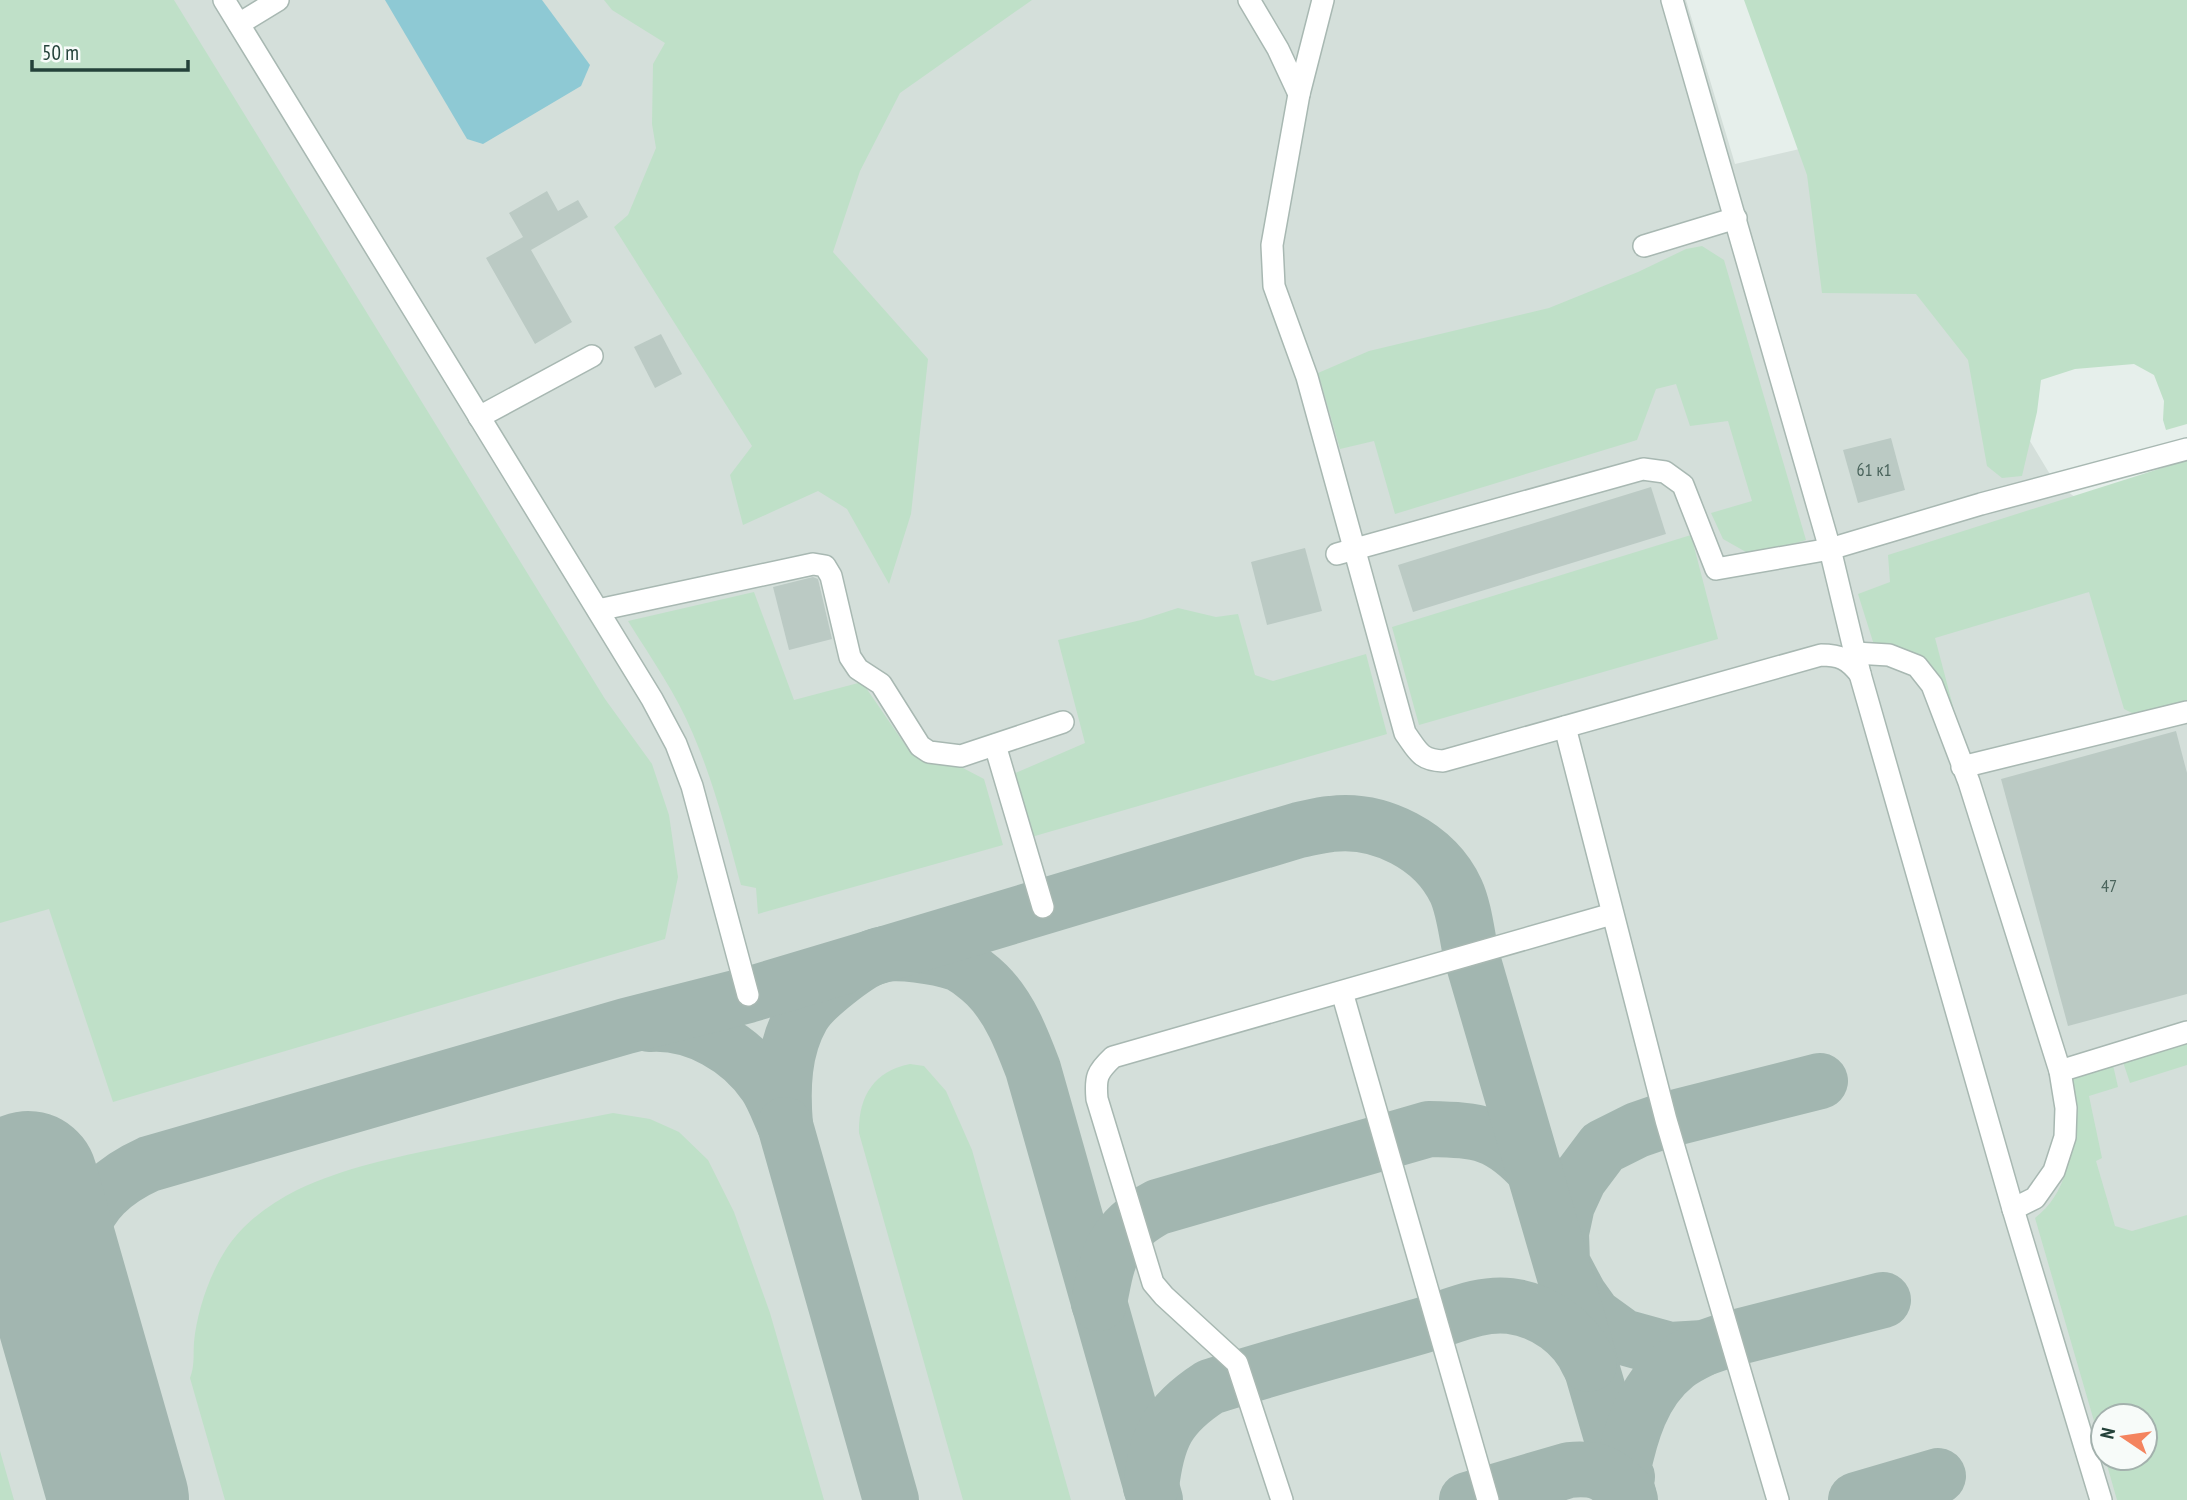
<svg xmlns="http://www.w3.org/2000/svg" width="2187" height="1500" font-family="'PT Sans Narrow',sans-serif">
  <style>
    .built { fill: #d4dfda; fill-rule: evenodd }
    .green { fill: #bfe0c8 }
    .water { fill: #8ec9d4 }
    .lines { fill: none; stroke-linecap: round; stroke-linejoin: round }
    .taxiway { stroke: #a2b6b0; stroke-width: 56 }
    .runway { stroke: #a2b6b0; stroke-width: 140 }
    .building { fill: #bbcac4 }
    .minor-casing { stroke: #a8b8b2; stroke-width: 24 }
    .minor { stroke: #fff; stroke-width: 21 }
    .labels { text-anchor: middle; stroke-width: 7; stroke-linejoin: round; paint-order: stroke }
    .number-label { font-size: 18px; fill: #4a645c }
  </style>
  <rect width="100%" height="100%" fill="#e6efeb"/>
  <path class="built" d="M 0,0 L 1686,0 L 1735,164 L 1847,138 L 2054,481 L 2094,512 L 2187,487 L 2187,1500 L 0,1500 ZM 2103,1416 L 2145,1416 L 2145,1458 L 2103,1458 Z"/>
  <g class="green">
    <polygon points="0,0 174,0 605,699 652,764 669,815 678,877 665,939 113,1102 49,909 0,923"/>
    <polygon points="604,0 1032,0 900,93 860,171 833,252 928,359 911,514 889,584 847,509 818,491 743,525 730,475 752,446 614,227 628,215 656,148 652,124 653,64 665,43 612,10"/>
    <polygon points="1744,0 2187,0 2187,424 2166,430 2163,420 2164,401 2154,375 2134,364 2075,369 2041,380 2037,412 2022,476 2002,478 1987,466 1968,360 1916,294 1822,293 1807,175"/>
    <polygon points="1702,246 1724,260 1806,540 1753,556 1723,539 1711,513 1752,501 1728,421 1690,426 1676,384 1656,389 1637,440 1395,514 1374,441 1340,449 1318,373 1369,351 1549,308 1638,272 1686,249"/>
    <polygon points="2187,460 2187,703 2138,716 2124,709 2089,592 1935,638 1959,729 1934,679 1874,645 1858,594 1890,582 1888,555"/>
    <polygon points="1691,535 1718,639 1419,725 1392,627"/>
    <path d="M 754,592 L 794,700 L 862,682 L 908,749 L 963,768 L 984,779 L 1003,845 L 758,914 L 756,888 L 741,885 C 727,834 714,783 693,734 C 677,695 651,658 628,621 Z"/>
    <polygon points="1178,608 1216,617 1238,614 1255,675 1273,681 1366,654 1387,734 1028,838 1011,775 1085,743 1058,640 1141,620"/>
    <polygon points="2187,1042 2187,1065 2130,1083 2123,1062"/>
    <path d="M 910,1064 L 924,1066 L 946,1091 L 972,1150 L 1071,1500 L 963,1500 L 859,1133 C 858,1098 873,1071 910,1064 Z"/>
    <path d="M 2113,1065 L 2118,1087 L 2089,1096 L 2102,1158 L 2096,1161 L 2115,1226 L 2132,1231 L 2187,1215 L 2187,1500 L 2117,1500 L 2105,1458 L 2145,1458 L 2145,1416 L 2103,1416 L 2103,1452 L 2035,1218 C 2078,1185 2073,1125 2071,1077 Z"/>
    <path d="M 613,1113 L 650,1119 L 679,1132 L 708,1160 L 734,1212 L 770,1313 L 824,1500 L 225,1500 L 190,1378 C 195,1365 193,1355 194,1342 C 197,1312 209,1276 225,1251 C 242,1224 269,1204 297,1190 C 343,1168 396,1157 445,1147 C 501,1135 557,1124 613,1113 Z"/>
    <polygon points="0,1451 14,1500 0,1500"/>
  </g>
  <polygon class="water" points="385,0 542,0 590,65 581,86 483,144 467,139"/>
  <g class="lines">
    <g class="taxiway">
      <path d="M 649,1024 C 695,1021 741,1048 766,1085 C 774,1097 779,1112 785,1125 C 782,1088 783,1049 802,1016 C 812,998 858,962 877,956 C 894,949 940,957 957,963 C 966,967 980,978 987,985 C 1010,1008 1022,1040 1033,1069 L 1155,1500"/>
      <polyline points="1820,1081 1666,1120 1637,1130 1603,1147 1579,1179 1567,1205 1561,1233 1562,1263 1579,1295 1594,1316 1623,1337 1670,1350 1704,1348 1730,1339 1883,1300"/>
      <polyline points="785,1125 891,1500"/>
      <path d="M 1099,1303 C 1108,1255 1112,1231 1158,1207 L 1429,1129 C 1480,1130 1499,1132 1535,1171"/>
      <path d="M 71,1333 C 71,1256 69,1200 149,1164 L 626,1026 L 748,995 L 1299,830 C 1309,828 1320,825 1331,824 C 1380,818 1435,846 1456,891 C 1464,908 1467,936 1471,954 L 1630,1500"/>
      <path d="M 1627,1477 L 1622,1473 C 1630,1434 1642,1391 1675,1365 C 1683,1358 1694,1353 1704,1348"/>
      <path d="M 1151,1487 C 1157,1437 1167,1415 1210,1387 C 1279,1365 1348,1347 1417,1327 C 1447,1319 1478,1302 1510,1306 C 1544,1310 1576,1333 1589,1364"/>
      <path d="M 1467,1500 L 1569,1470 C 1599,1467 1608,1474 1628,1494"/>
      <polyline points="1856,1500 1938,1476"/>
    </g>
    <polyline class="runway" points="28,1181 119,1500"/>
  </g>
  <g class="building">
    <polygon points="547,191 558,211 578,200 588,217 531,250 572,322 535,344 486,258 523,237 509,213"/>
    <polygon points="661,334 682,374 655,388 634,347"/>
    <polygon points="1891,438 1905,490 1858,503 1843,450"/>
    <polygon points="1651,487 1666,534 1413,612 1398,565"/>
    <polygon points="1305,548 1322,611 1267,625 1251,562"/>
    <polygon points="813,577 818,579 832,639 789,650 773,587"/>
    <polygon points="2176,731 2187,773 2187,994 2068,1026 2001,779"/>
  </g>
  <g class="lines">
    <g class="minor-casing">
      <g id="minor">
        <polyline points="224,0 652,699 676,744 692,786 748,995"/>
        <polyline points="1249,0 1278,49 1299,94"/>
        <path d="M 1323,0 L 1299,94 L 1272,245 L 1274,286 L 1307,377 L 1405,733 C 1418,751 1420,760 1443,761 L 1821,655 C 1840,655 1848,659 1860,674"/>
        <polyline points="1672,0 1830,549 1860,674 2013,1209 2101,1500"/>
        <polyline points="239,24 278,0"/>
        <polyline points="1644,246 1736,218"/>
        <polyline points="479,417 592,356"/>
        <polyline points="1337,554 1643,469 1665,472 1683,485 1716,569 1830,549 1981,504 2187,449"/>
        <polyline points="598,610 813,564 825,566 831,576 850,657 858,669 881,684 920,746 929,752 961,756 1063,722"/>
        <polyline points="1855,653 1889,655 1917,666 1932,685 1969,782 2060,1071 2066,1108 2065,1137 2054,1171 2035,1198 2013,1209"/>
        <polyline points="1565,727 1666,1120 1778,1500"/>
        <polyline points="995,745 1043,907"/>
        <polyline points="1962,767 2187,712"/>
        <polyline points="1342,992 1488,1500"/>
        <polyline points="2060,1071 2187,1032"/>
        <path d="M 1282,1500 L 1237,1363 L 1164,1296 L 1153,1283 L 1097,1099 C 1095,1077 1097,1072 1113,1057 L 1612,914"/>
      </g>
    </g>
    <use href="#minor" class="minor"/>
  </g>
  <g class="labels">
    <g class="number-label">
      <text x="1874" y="476">61 к1</text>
      <text x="2109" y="892">47</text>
    </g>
  </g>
  <g transform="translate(2124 1437) rotate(283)"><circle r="33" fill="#f7fbf9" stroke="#a3b1ad" stroke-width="2"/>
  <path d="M0-5L12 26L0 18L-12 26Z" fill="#f4845f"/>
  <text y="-10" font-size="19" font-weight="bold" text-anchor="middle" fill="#24423a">N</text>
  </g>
  <path d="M32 60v10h156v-10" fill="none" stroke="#24423a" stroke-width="3.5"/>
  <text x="42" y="60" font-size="21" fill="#24423a" stroke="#f7fbf9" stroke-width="5" paint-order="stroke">50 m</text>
</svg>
